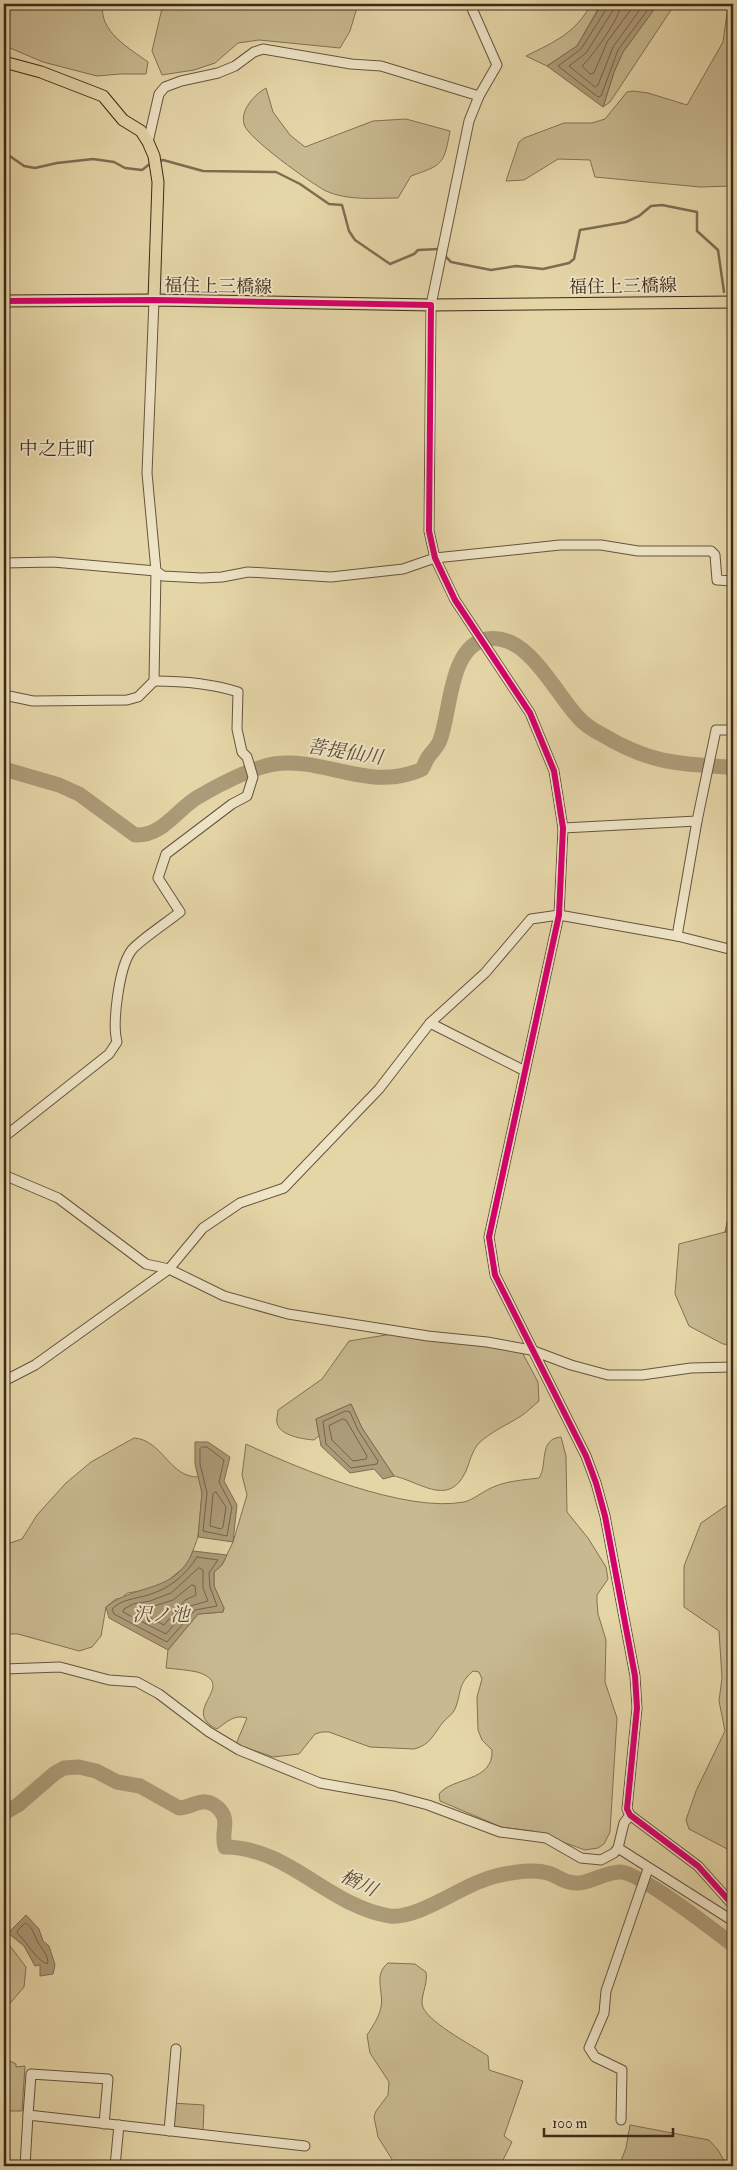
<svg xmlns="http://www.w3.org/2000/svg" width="737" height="2170" font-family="'IM FELL Double Pica','Noto Serif JP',serif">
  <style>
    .green { fill: #c8b990; stroke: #827156 }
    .water { fill: #ac9b78; stroke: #7f6d53 }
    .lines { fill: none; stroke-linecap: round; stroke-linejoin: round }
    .shore { stroke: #74624a; stroke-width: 1 }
    .stream { stroke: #7f6d53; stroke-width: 2.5 }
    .river { stroke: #ac9b78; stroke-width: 15 }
    .minor-casing { stroke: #66543e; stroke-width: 11 }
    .major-casing { stroke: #3c291b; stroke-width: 13 }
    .minor { stroke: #eee4c6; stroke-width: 9 }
    .major { stroke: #e5d6a8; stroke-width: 11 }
    .cycleway-casing { stroke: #eee4c6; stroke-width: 9 }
    .cycleway { stroke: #d6006c; stroke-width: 6 }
    .labels { text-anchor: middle; stroke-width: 4; stroke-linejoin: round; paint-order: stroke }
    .street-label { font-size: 18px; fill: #3c291b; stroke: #eee4c6 }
    .neighbourhood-label { font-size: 19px; fill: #3c291b; stroke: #eee4c6 }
    .water-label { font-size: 19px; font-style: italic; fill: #5e4b37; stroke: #eee4c6 }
  </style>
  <rect width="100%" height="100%" fill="#e5d6a8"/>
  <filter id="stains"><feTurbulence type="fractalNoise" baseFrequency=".004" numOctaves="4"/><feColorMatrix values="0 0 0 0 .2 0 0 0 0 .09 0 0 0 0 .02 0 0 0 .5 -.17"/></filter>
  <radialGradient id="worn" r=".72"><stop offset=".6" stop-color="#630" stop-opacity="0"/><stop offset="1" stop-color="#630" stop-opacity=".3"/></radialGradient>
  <g class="green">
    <path d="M 4,4 L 103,4 C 98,31 129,48 148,62 L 146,74 L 120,74 L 97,76 L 43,62 L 10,48 L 4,48 Z"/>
    <polygon points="163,4 358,4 350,31 340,48 259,40 238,43 215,63 194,70 162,75 152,51"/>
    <path d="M 591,4 L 604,4 L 598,9 L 577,46 L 547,66 L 526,56 C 554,42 576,33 591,4 Z"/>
    <polygon points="658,4 675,4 610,102 603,107 614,72 623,52"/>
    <polygon points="733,4 733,186 700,187 595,177 590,160 558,159 524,180 506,181 519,142 524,138 564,123 592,123 605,119 627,92 633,91 648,93 687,105 723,42 727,13"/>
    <path d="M 266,88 L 273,112 L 290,135 L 305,147 L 373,121 L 406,119 L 450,131 C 444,164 443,165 411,176 L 398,198 C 374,198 348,201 326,191 C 312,184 246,137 244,124 C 240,110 255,94 266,88 Z"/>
    <polygon points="733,1231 733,1345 723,1344 689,1326 675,1294 679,1244 725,1232"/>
    <path d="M 392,1334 L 489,1346 L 522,1352 L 538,1382 L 539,1401 C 533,1406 527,1412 521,1416 C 507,1425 492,1431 479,1443 C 472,1451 470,1461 466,1471 C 449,1508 421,1482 394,1476 L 362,1428 L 351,1404 L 316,1419 L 319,1436 L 314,1440 C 303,1439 280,1436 277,1423 C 276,1419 278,1414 278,1410 L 322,1379 L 349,1341 Z"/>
    <path d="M 561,1437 L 566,1456 L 567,1512 L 588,1538 L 606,1567 L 608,1579 L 597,1595 L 597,1602 L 598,1614 L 606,1640 L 605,1682 L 617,1718 L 610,1832 L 604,1844 L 598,1848 L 585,1850 L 532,1831 L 501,1827 L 440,1801 L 439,1794 C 452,1777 494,1782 492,1750 L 482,1740 L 478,1730 L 477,1697 L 482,1679 L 479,1672 L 473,1671 C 457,1685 462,1692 455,1709 C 453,1714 448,1717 444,1721 C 434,1733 431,1745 414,1749 L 370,1747 L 329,1732 L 322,1732 L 315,1734 L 299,1754 L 273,1757 L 236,1744 L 247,1718 C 234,1714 227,1722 217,1729 C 178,1710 240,1685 197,1672 C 188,1670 176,1669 166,1668 L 168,1650 L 198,1614 L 223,1612 L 224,1608 L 214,1586 L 214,1572 L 222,1565 L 233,1542 L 247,1495 L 242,1475 L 246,1444 C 299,1469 406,1513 464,1502 C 473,1500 482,1492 491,1488 C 505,1481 523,1480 539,1478 C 548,1465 538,1439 561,1437 Z"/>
    <path d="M 134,1438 C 163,1440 169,1478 199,1477 L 202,1493 L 198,1537 L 188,1564 L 165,1583 L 147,1590 L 127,1593 L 122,1598 L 116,1599 L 106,1607 L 101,1636 L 92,1647 L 79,1651 L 18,1634 L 4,1634 L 4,1545 L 22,1539 L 37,1515 L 66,1483 L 91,1462 Z"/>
    <polygon points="733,1501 733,1852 689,1829 686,1820 696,1791 725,1731 719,1701 722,1678 719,1631 684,1607 684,1566 701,1523"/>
    <polygon points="4,1938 26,1967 24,1987 6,2008 4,2013"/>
    <path d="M 388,1963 L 415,1964 L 426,1972 C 428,1983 422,1992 422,2003 C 422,2020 474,2046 488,2056 L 489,2070 L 523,2081 L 504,2136 L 512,2142 L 500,2166 L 392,2166 L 393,2161 L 378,2137 L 374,2117 L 376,2111 L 388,2095 L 389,2082 L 370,2053 L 367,2035 C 373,2026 379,2017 381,2007 C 384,1991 373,1975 388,1963 Z"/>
    <polygon points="4,2058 16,2064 16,2067 25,2066 22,2111 7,2111 7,2101 4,2103"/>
    <polygon points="172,2103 204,2105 203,2133 170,2130"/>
    <polygon points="630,2125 709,2140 718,2150 727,2166 619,2166 626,2148"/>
  </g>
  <g class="water">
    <polygon points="604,4 658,4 623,52 614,72 603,107 547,66 577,46 599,9"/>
    <polygon points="733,1194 733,1231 725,1232"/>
    <polygon points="351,1404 362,1428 394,1476 383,1479 374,1469 350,1473 321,1446 316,1419"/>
    <polygon points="195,1442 208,1442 230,1457 224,1481 237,1505 233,1542 198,1537 202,1493 195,1464"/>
    <path d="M 193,1551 L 227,1555 L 222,1565 L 214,1572 L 214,1586 L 224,1608 L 223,1612 L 198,1614 L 168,1650 L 109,1618 L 106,1607 C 135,1583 176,1594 193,1551 Z"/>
    <polygon points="26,1915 39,1929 43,1941 49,1946 55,1965 53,1974 40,1976 40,1965 35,1966 24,1946 8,1933"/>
  </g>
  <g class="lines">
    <g class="shore">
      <polyline points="607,4 607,8 581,49 558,66 598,97 601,96 618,50 652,4"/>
      <polyline points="614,4 612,12 586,53 569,66 595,87 598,85 613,47 644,4"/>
      <path d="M 621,4 C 621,17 592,57 582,66 L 590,74 L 594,73 L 607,42 L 635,4"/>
      <polygon points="346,1411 350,1412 358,1430 378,1461 377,1464 351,1468 326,1444 323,1422"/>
      <polygon points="343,1419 346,1420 367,1456 366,1459 353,1461 332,1440 329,1426"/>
      <polygon points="202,1447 207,1447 224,1460 219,1482 232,1507 227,1536 203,1531 207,1493 200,1464 200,1449"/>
      <polygon points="216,1492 226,1507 223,1527 221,1529 210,1526 213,1494"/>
      <path d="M 197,1557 L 218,1560 L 209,1573 L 210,1587 L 217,1606 L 195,1610 L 167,1642 L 114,1614 L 112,1609 C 122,1599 135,1599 148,1595 C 169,1589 186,1575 197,1557 Z"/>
      <polygon points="199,1568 203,1570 203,1588 208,1601 190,1606 166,1634 123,1612 124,1609 133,1604 150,1601 171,1593"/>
      <polygon points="192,1585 195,1586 196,1595 185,1600 164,1625 141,1613 142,1610 173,1600"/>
      <path d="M 26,1923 C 34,1929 34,1936 39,1944 C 44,1952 45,1950 48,1961 L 47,1964 C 35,1959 28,1943 17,1933 L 18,1930 Z"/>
    </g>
    <g class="stream">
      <polyline points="4,152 24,166 35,168 57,163 93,159 114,162 125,168 142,170 151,163"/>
      <polyline points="160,161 163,160 203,171 276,172 300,184 329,204 342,205 349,231 355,240 390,264 414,254 418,250 439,249"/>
      <polyline points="444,255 451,262 491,270 516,266 543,269 569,263 574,259 580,230 626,222 639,216 651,206 662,205 697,212 697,231 718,250 724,292"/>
    </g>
    <g class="river">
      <path d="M 4,769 L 59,785 L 79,794 L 135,835 C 162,837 177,809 198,797 C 218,785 251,768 274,764 C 319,757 363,787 408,774 C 412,773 419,771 422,769 C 424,766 426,761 427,759 C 431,752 438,747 440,740 C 451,712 449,646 487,639 C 527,632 554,691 577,716 C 583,723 593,730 601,734 C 647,762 675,764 727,767 L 733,766"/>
      <path d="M 4,1813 L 18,1805 L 55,1773 L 64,1768 L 79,1767 L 96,1771 L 117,1782 L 140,1786 L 179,1808 C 188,1808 193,1803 202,1802 C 208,1801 212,1803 217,1807 C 232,1820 220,1831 225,1847 C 288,1847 330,1907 390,1916 C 416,1919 456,1890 481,1881 C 498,1874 530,1868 548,1873 C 555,1875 561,1880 569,1882 C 587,1887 602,1872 620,1872 C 638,1871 715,1931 733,1945"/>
    </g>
    <g class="minor-casing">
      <g id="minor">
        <polyline points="470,4 497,65 479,96 469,121 431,305 429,531 435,558 455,600 530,713 554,771 563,828 559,915 489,1237 495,1275 586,1456 596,1483 605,1516 635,1676 637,1708 627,1809 630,1815 698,1866 733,1905"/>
        <polyline points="148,142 159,94 165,87 181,81 218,73 235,66 254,52 263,49 351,64 381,66 479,96"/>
        <polyline points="4,563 53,562 156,571 163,576 202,578 222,577 248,572 331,577 403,569 435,558 560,545 601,545 638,551 711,551 715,555 717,580 733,581"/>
        <polyline points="4,695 33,701 127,700 138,697 154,681 156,571 147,473 154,300"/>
        <polyline points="563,828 697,821"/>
        <polyline points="677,936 697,821 716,730 733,730"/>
        <polyline points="430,1023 525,1071"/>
        <path d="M 4,1137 L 109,1054 L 117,1042 C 112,1023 119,968 131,951 C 137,942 169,921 180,912 L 158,878 L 166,854 L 232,804 L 247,796 L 253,777 L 247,757 L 242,752 L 237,729 L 238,692 C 210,683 183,681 154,681"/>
        <polyline points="4,1175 58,1198 146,1264 169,1269 224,1296 288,1314 428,1336 487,1342 531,1350 571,1365 608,1375 642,1375 691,1368 733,1367"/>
        <polyline points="4,1381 35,1365 169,1269 203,1228 240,1203 284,1188 379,1089 430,1023 485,973 531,919 559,915 677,936 733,950"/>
        <polyline points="4,1669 60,1667 109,1680 137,1682 159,1694 209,1732 239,1750 303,1776 320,1783 394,1796 428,1805 500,1832 546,1838 581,1858 601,1860 614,1853 618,1848 624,1823 630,1815"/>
        <polyline points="618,1848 733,1921"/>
        <polyline points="28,2115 31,2074 108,2079 104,2124"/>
        <polyline points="621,2120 622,2070 595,2057 589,2048 604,2013 606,1991 648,1869"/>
        <polyline points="169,2131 176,2049"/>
        <polyline points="25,2166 28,2115 305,2146"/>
        <polyline points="115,2166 119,2125"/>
      </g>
    </g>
    <g class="major-casing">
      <g id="major">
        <polyline points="4,62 41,72 103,96 123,120 141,131 148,142 154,156 158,182 154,300"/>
        <polyline points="4,301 154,300 431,305 733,302"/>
      </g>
    </g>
    <use href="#minor" class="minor"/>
    <use href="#major" class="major"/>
    <g class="cycleway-casing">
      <polyline id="cycleway" points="4,301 154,300 431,305 429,531 435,558 455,600 530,713 554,771 563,828 559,915 489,1237 495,1275 586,1456 596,1483 605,1516 635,1676 637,1708 627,1809 630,1815 698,1866 733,1905"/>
    </g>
    <use href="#cycleway" class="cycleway"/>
  </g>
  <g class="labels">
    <g class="street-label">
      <text transform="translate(218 286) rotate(1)" y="6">福住上三橋線</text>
      <text transform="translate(623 286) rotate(-1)" y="6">福住上三橋線</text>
    </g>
    <g class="neighbourhood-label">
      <text x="57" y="455">中之庄町</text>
    </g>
    <g class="water-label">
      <text transform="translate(345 751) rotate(9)" y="7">菩提仙川</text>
      <text x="161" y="1621">沢ノ池</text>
      <text transform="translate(359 1882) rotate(26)" y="7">楢川</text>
    </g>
  </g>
  <rect width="737" height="2170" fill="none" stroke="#e5d6a8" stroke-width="20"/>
  <rect x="5" y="5" width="727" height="2160" fill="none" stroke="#3c291b" stroke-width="2.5"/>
  <rect x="10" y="10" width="717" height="2150" fill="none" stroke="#3c291b"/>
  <path d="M544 2128v8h129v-8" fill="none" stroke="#3c291b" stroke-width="2.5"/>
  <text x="552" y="2128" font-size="15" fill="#3c291b" stroke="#eee4c6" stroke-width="4" paint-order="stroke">100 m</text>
  <rect width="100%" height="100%" filter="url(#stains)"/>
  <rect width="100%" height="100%" fill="url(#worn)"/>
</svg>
